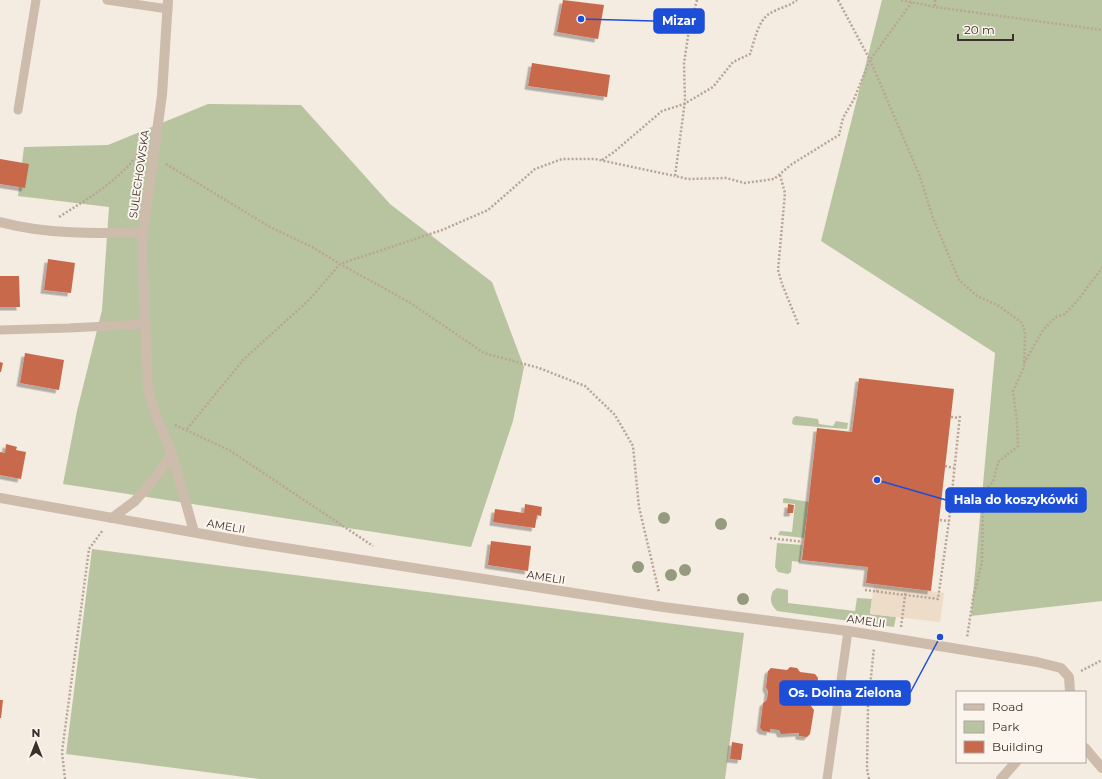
<svg xmlns="http://www.w3.org/2000/svg" width="1102" height="779" font-family="Montserrat,sans-serif">
  <style>
    .green { fill: #b8c4a0 }
    .plaza { fill: #ecdcc8 }
    .building { fill: #c8694b; filter: url(#shadow) }
    .lines { fill: none; stroke-linecap: round; stroke-linejoin: round }
    .path { stroke: #b9a596; stroke-width: 2.5; stroke-dasharray: 2 2; stroke-linecap: butt }
    .lane { stroke: #cdbbac; stroke-width: 9 }
    .street { stroke: #cdbbac; stroke-width: 10 }
    .tree { fill: #969b7f }
    .labels { text-anchor: middle; stroke-width: 4; stroke-linejoin: round; paint-order: stroke }
    .street-label { font-size: 11px; fill: #3b302b; stroke: #fbf5ee }
    .leader { fill: none; stroke: #1d4ed8; stroke-width: 1.5 }
    .callout-dot { fill: #1d4ed8; stroke: #fbf5ee; stroke-width: 1.5 }
    .callout { fill: #1d4ed8; stroke: #1d4ed8; stroke-width: 1.5 }
    .callout-label { font-size: 12px; text-anchor: middle; font-weight: bold; fill: #fff }
  </style>
  <defs>
    <filter id="shadow"><feDropShadow dx="-3.5" dy="3.5" stdDeviation="0" flood-color="#0004"/></filter>
  </defs>
  <rect width="100%" height="100%" fill="#f4ebe1"/>
  <g class="green">
    <polygon points="882,0 1102,0 1102,601 971,616 995,353 821,241"/>
    <polygon points="208,104 301,105 390,204 492,282 524,367 513,421 471,547 63,484 77,411 102,310 109,207 18,196 24,147 108,145"/>
    <polygon points="796,416 818,419 819,424 833,426 836,421 848,423 847,429 794,425 792,423 793,418"/>
    <polygon points="785,498 809,502 804,538 778,535 780,531 792,532 795,504 783,503 783,499"/>
    <polygon points="777,543 802,545 800,562 792,561 791,572 788,574 778,572 775,567"/>
    <polygon points="92,549 744,633 725,779 260,779 66,754"/>
    <path d="M 777,588 L 788,590 L 788,603 L 855,611 L 857,598 L 872,599 L 870,614 L 896,617 L 894,627 L 777,611 C 771,605 769,599 773,591 Z"/>
  </g>
  <polygon class="plaza" points="874,584 944,593 940,622 870,614"/>
  <g class="building">
    <polygon points="563,0 604,5 598,39 557,32"/>
    <polygon points="532,63 610,75 607,97 528,86"/>
    <polygon points="0,159 29,164 25,188 0,184"/>
    <polygon points="48,259 75,263 71,293 44,290"/>
    <polygon points="0,276 19,276 20,307 0,307"/>
    <polygon points="25,353 64,360 59,390 20,383"/>
    <polygon points="0,362 3,363 1,372 0,372"/>
    <polygon points="859,378 954,389 931,591 866,583 868,567 802,560 817,428 852,432"/>
    <polygon points="6,444 17,447 16,450 26,452 21,479 0,475 0,452 5,453"/>
    <polygon points="525,504 542,507 541,516 537,515 535,528 493,522 495,509 524,513"/>
    <polygon points="788,504 794,505 793,513 787,513"/>
    <polygon points="491,541 531,546 528,571 488,565"/>
    <polygon points="790,667 797,668 800,672 815,674 818,678 816,694 812,697 811,706 814,710 810,734 807,737 799,736 799,733 781,734 779,730 770,729 770,732 763,731 760,728 763,703 767,700 768,691 766,687 768,671 771,668 787,670"/>
    <polygon points="0,700 3,700 1,718 0,718"/>
    <polygon points="732,742 743,744 741,760 730,759"/>
  </g>
  <g class="lines">
    <g class="path">
      <polyline points="697,0 689,30 684,63 685,101 675,176 688,179 726,178 745,183 774,179 792,164 839,135 843,118 854,99 870,60 912,2"/>
      <polyline points="838,0 870,60 919,174 933,218 959,280 977,296 999,306 1022,323 1025,332 1024,367 1013,391 1017,422 1018,446 998,462 993,482 986,489 983,498 982,562 973,598 967,638"/>
      <polyline points="901,0 935,7 1102,30"/>
      <polyline points="935,0 935,7"/>
      <path d="M 602,160 L 614,152 L 662,111 L 684,104 L 713,87 L 733,62 L 750,54 C 754,42 758,21 769,14 C 778,8 788,7 797,0"/>
      <polyline points="166,164 270,227 312,247 340,264 409,302 484,353 539,368 585,386 615,415 633,446 639,507 659,592"/>
      <polyline points="780,175 785,193 778,270 782,284 799,326"/>
      <path d="M 59,217 C 90,197 116,183 139,153"/>
      <polyline points="1024,363 1043,330 1056,317 1065,314 1077,301 1102,268"/>
      <polyline points="951,417 959,418"/>
      <polyline points="175,425 229,450 373,546"/>
      <polyline points="187,429 244,359 309,300 340,264 442,230 488,210 535,169 562,159 595,159 675,176"/>
      <polyline points="945,466 954,468"/>
      <polyline points="940,520 949,521"/>
      <polyline points="770,538 804,542"/>
      <polyline points="865,590 938,599 949,521 960,415"/>
      <polyline points="877,592 878,584"/>
      <polyline points="901,627 906,588"/>
      <polyline points="1081,671 1102,660"/>
      <polyline points="65,779 62,752 89,549 103,530"/>
      <polyline points="869,779 867,769 868,705 874,648"/>
    </g>
    <g class="lane">
      <polyline points="107,0 168,9"/>
      <polyline points="18,110 36,0"/>
      <polyline points="0,330 69,328 146,324"/>
      <polyline points="827,779 848,631"/>
    </g>
    <g class="street">
      <path d="M 0,222 C 45,234 96,234 143,232 L 162,95 L 168,0"/>
      <polyline points="172,454 194,532"/>
      <polyline points="0,498 248,542 663,607 848,631 1037,662 1061,668 1069,677 1070,692"/>
      <polyline points="112,518 135,501 156,477 172,454 157,418 148,389 142,246 143,232"/>
      <polyline points="1085,748 1102,768"/>
      <polyline points="1001,779 1016,762"/>
    </g>
  </g>
  <g class="tree">
    <circle cx="664" cy="518" r="6"/>
    <circle cx="721" cy="524" r="6"/>
    <circle cx="638" cy="567" r="6"/>
    <circle cx="685" cy="570" r="6"/>
    <circle cx="671" cy="575" r="6"/>
    <circle cx="743" cy="599" r="6"/>
  </g>
  <g class="labels">
    <g class="street-label">
      <text transform="translate(139 174) rotate(-82)" y="4">SULECHOWSKA</text>
      <text transform="translate(226 526) rotate(10)" y="4">AMELII</text>
      <text transform="translate(546 577) rotate(9)" y="4">AMELII</text>
      <text transform="translate(866 621) rotate(8)" y="4">AMELII</text>
    </g>
  </g>
  <path class="leader" d="M581 19L654 21M877 480L946 500M940 637L910 693"/>
  <g class="callout-dot">
    <circle cx="581" cy="19" r="4"/>
    <circle cx="877" cy="480" r="4"/>
    <circle cx="940" cy="637" r="4"/>
  </g>
  <g class="callout">
    <rect x="654" y="9" width="50" height="24" rx="4"/>
    <rect x="946" y="488" width="140" height="24" rx="4"/>
    <rect x="780" y="681" width="130" height="24" rx="4"/>
  </g>
  <g class="callout-label">
    <text x="679" y="25">Mizar</text>
    <text x="1016" y="504">Hala do koszykówki</text>
    <text x="845" y="697">Os. Dolina Zielona</text>
  </g>
  <rect x="956" y="691" width="130" height="72" fill="#fbf5ee" stroke="#aea6a0"/>
  <rect x="964" y="704" width="20" height="6" fill="#cdbbac" stroke="#aea6a0"/>
  <text x="992" y="711" font-size="12" fill="#3b302b">Road</text>
  <rect x="964" y="721" width="20" height="12" fill="#b8c4a0" stroke="#aea6a0"/>
  <text x="992" y="731" font-size="12" fill="#3b302b">Park</text>
  <rect x="964" y="741" width="20" height="12" fill="#c8694b" stroke="#aea6a0"/>
  <text x="992" y="751" font-size="12" fill="#3b302b">Building</text>
  <g transform="translate(36 743)" stroke="#fbf5ee" stroke-width="3" paint-order="stroke">
  <path d="M0-3L7 15L0 10L-7 15Z" fill="#3b302b"/>
  <text y="-6" font-size="11" font-weight="bold" text-anchor="middle" fill="#3b302b">N</text>
  </g>
  <path d="M958 34v6h55v-6" fill="none" stroke="#3b302b" stroke-width="2"/>
  <text x="964" y="34" font-size="12" fill="#3b302b" stroke="#fbf5ee" stroke-width="3" paint-order="stroke">20 m</text>
</svg>
